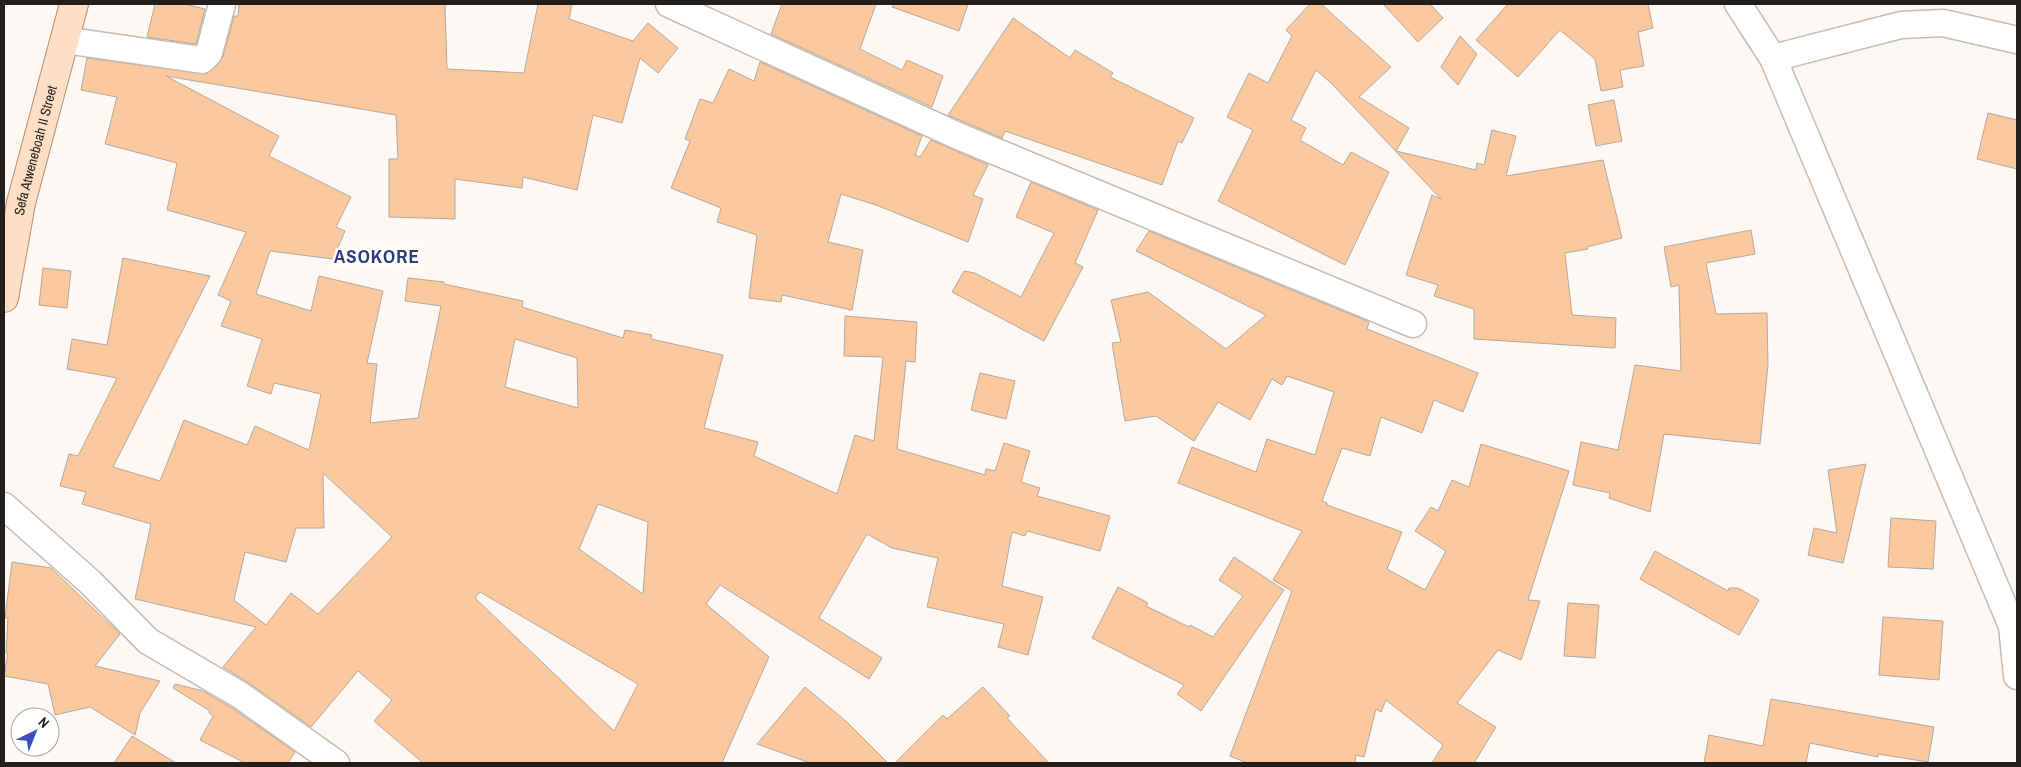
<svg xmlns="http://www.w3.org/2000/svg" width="2021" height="767" font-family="'Archivo Narrow',sans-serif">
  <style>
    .building { fill: #fbc89d; stroke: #b3a79e; fill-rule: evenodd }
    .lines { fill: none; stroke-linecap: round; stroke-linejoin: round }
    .minor-casing { stroke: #c6bbb1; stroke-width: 29 }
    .primary-casing { stroke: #b18e70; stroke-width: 30 }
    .minor { stroke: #fff; stroke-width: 26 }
    .primary { stroke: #fedfc5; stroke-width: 28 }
    .labels { text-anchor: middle; stroke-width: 5; stroke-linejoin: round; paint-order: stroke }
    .street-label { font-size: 14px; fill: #231f1c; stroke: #fff }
    .district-label { font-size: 19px; font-weight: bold; letter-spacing: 1px; fill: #2d3c76; stroke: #fff }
  </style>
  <rect width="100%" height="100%" fill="#fdf8f4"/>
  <g class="building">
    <polygon points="155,4 185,4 205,9 196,44 147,37"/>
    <path d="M 239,4 L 445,4 L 447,69 L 524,73 L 538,4 L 572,4 L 569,19 L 633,41 L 648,23 L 678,48 L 658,73 L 640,58 L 622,123 L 593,115 L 577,190 L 523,177 L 522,188 L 455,179 L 455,219 L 389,217 L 389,159 L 398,159 L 396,115 L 166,76 L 279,136 L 269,156 L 351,197 L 336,227 L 345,231 L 333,259 L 270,251 L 256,294 L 311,311 L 319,276 L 383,291 L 367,363 L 377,364 L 370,423 L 418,418 L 441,306 L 405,301 L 408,278 L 444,282 L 444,284 L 523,301 L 522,307 L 623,338 L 625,330 L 652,335 L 651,339 L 723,355 L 704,428 L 758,442 L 754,456 L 837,494 L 855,435 L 874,441 L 883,357 L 844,356 L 845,316 L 917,322 L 915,362 L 906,361 L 897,449 L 985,475 L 986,469 L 995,471 L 1004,443 L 1030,451 L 1021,482 L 1040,488 L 1037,496 L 1110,516 L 1100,551 L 1027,531 L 1025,536 L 1012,532 L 1002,586 L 1043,597 L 1028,655 L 998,647 L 1004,624 L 927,607 L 938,558 L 892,548 L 867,534 L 819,618 L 882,658 L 869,679 L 720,585 L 706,604 L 769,657 L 722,763 L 423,763 L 374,721 L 392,700 L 358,671 L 311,727 L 249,683 L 223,667 L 256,627 L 135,599 L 151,524 L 82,504 L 86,492 L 60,486 L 69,454 L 78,456 L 117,378 L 67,369 L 72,339 L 107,345 L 123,258 L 210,276 L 113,467 L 160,481 L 184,420 L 247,445 L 255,426 L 309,450 L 321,394 L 274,383 L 271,394 L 247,386 L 262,339 L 221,326 L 231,301 L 218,295 L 246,232 L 167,210 L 177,163 L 105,144 L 117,97 L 81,90 L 87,58 L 207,74 L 223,57 L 234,16 L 238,16 ZM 515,339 L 577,358 L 578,408 L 505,387 ZM 323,473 L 392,537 L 318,614 L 291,593 L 266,625 L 234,600 L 245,552 L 286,562 L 296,528 L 324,528 ZM 598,504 L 648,522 L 643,594 L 579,549 ZM 480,592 L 638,684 L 614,731 L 475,598 Z"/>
    <polygon points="782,4 876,4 860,49 902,70 907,60 943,76 932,107 771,34"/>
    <polygon points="893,4 968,4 959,31 892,7"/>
    <polygon points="1310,4 1321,4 1391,67 1359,97 1409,128 1396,151 1476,170 1477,163 1484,165 1492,130 1516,136 1506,176 1603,160 1622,238 1587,247 1588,249 1565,253 1572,315 1616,318 1615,348 1474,339 1474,309 1434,296 1438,285 1406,275 1432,195 1441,199 1331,83 1316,70 1291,120 1306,128 1300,140 1343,165 1351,152 1389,172 1345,265 1218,201 1253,130 1227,117 1249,73 1268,83 1292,36 1286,30"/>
    <polygon points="1383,4 1430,4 1443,18 1418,42"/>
    <polygon points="1508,4 1648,4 1653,28 1638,32 1644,66 1620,70 1623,87 1601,91 1595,59 1560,30 1518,77 1476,40"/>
    <polygon points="1013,18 1070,58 1075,50 1113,73 1110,77 1194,118 1182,143 1178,141 1162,185 1005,131 1002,138 948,115"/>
    <polygon points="1460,36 1477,54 1458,85 1441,67"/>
    <polygon points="760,62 922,136 915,155 920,157 931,140 988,165 973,195 983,199 968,242 876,205 841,194 828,242 863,250 852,310 782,295 781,302 749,298 757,235 717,222 721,208 671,188 690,141 685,139 700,99 713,103 729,69 754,81"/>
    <polygon points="1614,100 1622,141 1596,146 1588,105"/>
    <polygon points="1988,113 2017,120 2017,169 1977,159"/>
    <polygon points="1031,182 1098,210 1075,263 1083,267 1044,341 952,292 964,271 975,273 1021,297 1054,233 1016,217"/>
    <polygon points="1751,230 1755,254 1706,263 1716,314 1767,313 1768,365 1760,444 1664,434 1650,512 1609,498 1610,493 1573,485 1581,442 1618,450 1635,365 1681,371 1679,285 1671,287 1664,247"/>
    <polygon points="1149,231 1369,322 1367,329 1478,373 1463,412 1434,400 1422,433 1381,417 1370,456 1342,448 1322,501 1327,503 1327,505 1402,532 1387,569 1425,590 1446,551 1415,531 1431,507 1438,511 1452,480 1469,487 1481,444 1569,471 1528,600 1540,601 1521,660 1498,650 1457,703 1496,727 1474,763 1432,763 1443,745 1386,700 1381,712 1376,709 1364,757 1356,755 1355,763 1247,763 1230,756 1292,591 1273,580 1302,531 1178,483 1192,447 1256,472 1267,439 1315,455 1334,392 1287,376 1282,385 1272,379 1250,420 1218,402 1194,441 1156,416 1125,421 1112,343 1121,342 1111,300 1148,292 1226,349 1266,315 1136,251"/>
    <polygon points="43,268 71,271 67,308 39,305"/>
    <polygon points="980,373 1015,381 1006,419 971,410"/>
    <polygon points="1866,464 1843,563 1808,555 1814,528 1837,533 1828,470"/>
    <polygon points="1891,518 1936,521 1933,569 1888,567"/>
    <polygon points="1655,551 1728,591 1729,588 1738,588 1759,600 1739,635 1640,579"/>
    <polygon points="1234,557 1284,590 1201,711 1177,694 1184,685 1092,638 1118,587 1148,603 1146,606 1189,627 1190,625 1213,637 1243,596 1219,580"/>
    <polygon points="12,562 51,568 120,634 95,666 160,681 140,713 135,735 90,707 55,715 48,684 4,676 8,653 6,653 8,618 5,618"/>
    <polygon points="1568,603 1599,605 1595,658 1564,656"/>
    <polygon points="1883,617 1943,621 1939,680 1879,675"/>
    <polygon points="175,684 203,691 232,708 295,752 288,763 245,763 200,740 213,716 209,713 210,711 173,688"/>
    <polygon points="805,687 847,722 888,763 810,763 757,744"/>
    <polygon points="983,687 1010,716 1007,718 1049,763 895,763 943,715 947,719"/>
    <polygon points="1771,699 1934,727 1928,762 1878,754 1878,757 1810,743 1806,763 1704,763 1709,735 1763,746"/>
    <polygon points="132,736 176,763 114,763"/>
  </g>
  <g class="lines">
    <g class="minor-casing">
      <g id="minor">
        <polyline points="669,4 958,136 1413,324"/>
        <polyline points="1738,4 1773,58 2012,626 2017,625"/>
        <polyline points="64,40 202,60 209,53 222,4"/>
        <polyline points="1773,58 1901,25 1943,23 2017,40"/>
        <polyline points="4,506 90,582 148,641 240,695 336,763"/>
        <polyline points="2012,626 2017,676"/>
      </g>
    </g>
    <g class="primary-casing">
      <g id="primary">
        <path id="s1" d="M 4,298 L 21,203 L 74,4"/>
      </g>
    </g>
    <use href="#minor" class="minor"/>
    <use href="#primary" class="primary"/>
  </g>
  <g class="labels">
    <g class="street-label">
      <text dy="5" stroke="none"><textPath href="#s1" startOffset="151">Sefa Atweneboah II Street</textPath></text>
    </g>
    <g class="district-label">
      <text x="377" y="263">ASOKORE</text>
    </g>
  </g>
  <rect width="2021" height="767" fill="none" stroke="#231f1c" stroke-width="10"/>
  <g transform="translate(35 732) rotate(43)"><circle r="24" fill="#ffffff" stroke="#a7a5a4"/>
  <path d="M0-4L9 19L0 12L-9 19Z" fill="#3b50c3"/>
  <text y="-8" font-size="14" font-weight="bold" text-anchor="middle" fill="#231f1c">N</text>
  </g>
</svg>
